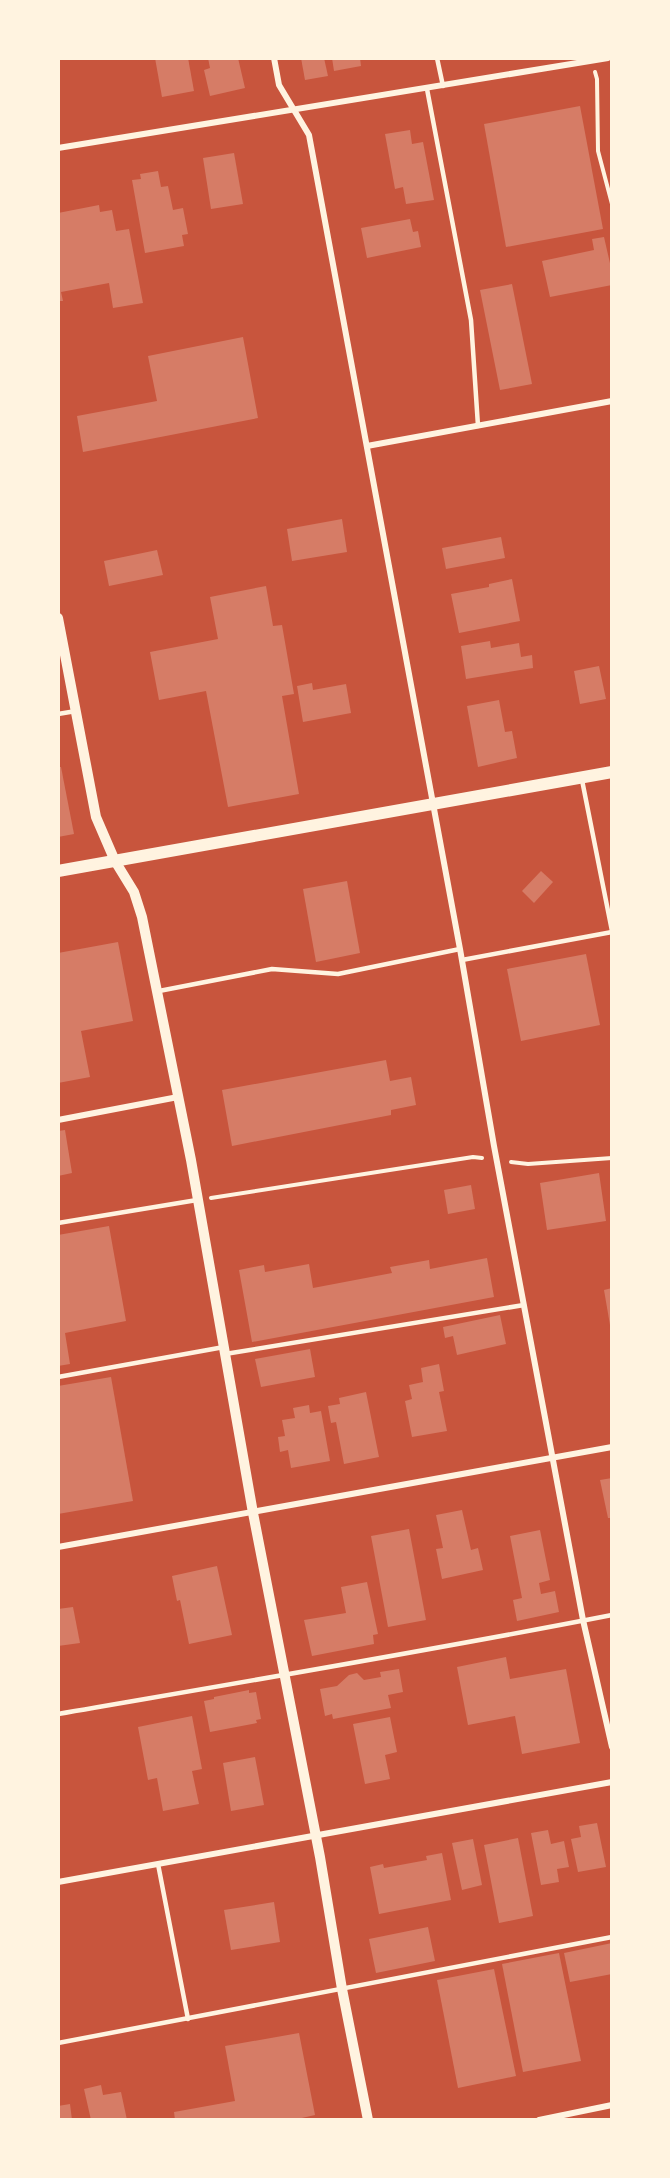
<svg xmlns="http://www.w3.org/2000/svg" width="670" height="2178" font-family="Jost,sans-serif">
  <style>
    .building { fill: #d67c66 }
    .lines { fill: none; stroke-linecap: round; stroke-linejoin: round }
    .path { stroke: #fff3e0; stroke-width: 4 }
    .service { stroke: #fff3e0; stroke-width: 4.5 }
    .minor { stroke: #fff3e0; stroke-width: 6 }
    .tertiary { stroke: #fff3e0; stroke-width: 10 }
    .secondary { stroke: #fff3e0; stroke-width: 12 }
  </style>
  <rect width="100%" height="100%" fill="#c8553d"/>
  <g class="building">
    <polygon points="155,58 188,58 194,91 162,97"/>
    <polygon points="208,58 238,58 245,88 210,96 204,70 210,68"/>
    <polygon points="301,58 324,58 328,76 305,80"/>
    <polygon points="332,58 360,58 361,66 334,71"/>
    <polygon points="580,106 603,229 506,247 484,124"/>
    <polygon points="410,130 412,144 423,142 434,200 406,204 403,187 395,189 385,134"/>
    <polygon points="234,153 243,204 211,209 203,158"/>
    <polygon points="158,171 161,187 168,186 173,210 183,208 188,234 182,235 184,246 145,253 132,180 141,179 140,174"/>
    <polygon points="99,205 100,212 112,210 116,231 129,229 143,303 113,308 109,283 61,292 63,301 58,301 58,213"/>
    <polygon points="410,219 413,232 418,231 421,247 367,258 361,228"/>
    <polygon points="604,237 612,272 612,285 550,297 542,261 594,250 592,239"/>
    <polygon points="512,284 532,384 500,390 480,290"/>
    <polygon points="243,337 258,418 83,452 77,416 157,401 148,356"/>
    <polygon points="342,519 347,552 292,561 287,529"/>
    <polygon points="501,537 505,558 446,569 442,548"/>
    <polygon points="157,550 163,575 109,586 104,561"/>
    <polygon points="512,579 520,621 459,633 451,594 489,587 489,584"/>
    <polygon points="266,586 273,626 282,625 294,694 282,696 299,794 228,807 206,691 159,700 150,652 218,639 210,597"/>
    <polygon points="490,641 491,648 519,643 521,657 532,655 533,668 466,679 461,646"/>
    <polygon points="599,666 606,699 580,704 574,671"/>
    <polygon points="312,683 313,690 346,684 351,713 303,722 297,686"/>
    <polygon points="499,700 505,732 512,731 517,758 478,767 467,706"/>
    <polygon points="58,767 61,767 74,834 58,837"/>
    <polygon points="541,871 553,882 534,903 522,891"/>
    <polygon points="347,881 360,953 316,962 303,889"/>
    <polygon points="118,942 133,1021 81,1031 90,1077 58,1083 58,953"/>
    <polygon points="586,954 600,1025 521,1041 507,969"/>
    <polygon points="386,1060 390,1081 411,1077 416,1105 391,1110 391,1115 232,1146 222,1090"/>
    <polygon points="65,1130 72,1173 58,1176 58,1131"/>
    <polygon points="599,1173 606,1221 547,1230 540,1183"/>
    <polygon points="471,1185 475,1209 448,1214 444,1190"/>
    <polygon points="109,1226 126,1321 65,1333 70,1364 58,1366 58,1235"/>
    <polygon points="487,1258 494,1297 252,1342 239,1270 264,1265 265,1272 309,1264 313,1288 392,1273 390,1267 429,1260 430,1269"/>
    <polygon points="612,1288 612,1325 610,1325 604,1290"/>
    <polygon points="500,1315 506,1344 457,1355 453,1336 445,1338 443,1327"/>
    <polygon points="310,1349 315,1377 261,1387 255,1359"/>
    <polygon points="439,1364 444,1391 439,1392 447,1431 412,1437 405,1401 412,1399 409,1385 423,1382 421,1368"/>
    <polygon points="111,1377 133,1501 58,1514 58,1386"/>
    <polygon points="366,1392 379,1457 344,1464 336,1422 331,1423 328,1406 340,1404 339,1398"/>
    <polygon points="309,1405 310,1413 321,1411 330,1461 291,1468 288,1450 280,1452 278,1437 285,1436 282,1420 295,1418 293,1408"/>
    <polygon points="612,1478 612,1518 608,1518 600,1480"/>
    <polygon points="462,1510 471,1550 478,1548 483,1570 442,1579 436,1549 443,1548 436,1515"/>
    <polygon points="409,1529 426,1620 388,1627 371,1536"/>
    <polygon points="540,1530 550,1580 539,1583 541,1594 555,1591 559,1612 517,1621 513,1600 522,1598 510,1536"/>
    <polygon points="217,1566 232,1635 189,1644 180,1600 177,1601 172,1576"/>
    <polygon points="367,1582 378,1634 373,1635 374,1644 312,1656 304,1620 346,1613 341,1587"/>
    <polygon points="73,1607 80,1643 58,1646 58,1609"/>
    <polygon points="506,1657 510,1679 566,1669 580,1743 522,1754 515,1716 468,1725 457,1667"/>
    <polygon points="399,1669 403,1692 388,1695 391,1708 333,1719 332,1714 325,1716 320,1689 337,1686 349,1675 357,1673 364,1680 381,1677 380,1672"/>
    <polygon points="249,1690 249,1693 256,1692 261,1719 256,1720 257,1723 210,1732 204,1701 214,1699 214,1697"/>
    <polygon points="192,1716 202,1769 192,1771 199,1804 163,1811 157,1778 148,1780 138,1727"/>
    <polygon points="390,1717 397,1752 385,1755 390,1779 365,1784 353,1724"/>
    <polygon points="255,1757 264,1805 231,1811 223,1763"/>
    <polygon points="597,1823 606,1867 578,1872 571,1839 581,1837 579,1826"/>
    <polygon points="548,1830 551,1844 564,1841 569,1867 557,1869 559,1882 541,1885 531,1833"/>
    <polygon points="518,1838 533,1916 499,1923 484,1845"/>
    <polygon points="473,1839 482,1885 462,1890 452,1843"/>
    <polygon points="442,1853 451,1900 379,1914 370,1867 383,1864 384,1868 427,1860 426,1856"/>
    <polygon points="274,1902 280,1942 231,1950 224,1910"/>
    <polygon points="428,1927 435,1961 376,1973 369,1939"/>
    <polygon points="612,1943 612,1974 570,1982 564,1953"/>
    <polygon points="559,1953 581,2061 523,2072 502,1964"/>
    <polygon points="494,1969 516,2076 458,2088 437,1980"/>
    <polygon points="299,2033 315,2115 293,2120 175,2120 174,2112 235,2101 225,2046"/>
    <polygon points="101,2085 103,2095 121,2092 127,2120 91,2120 84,2089"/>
    <polygon points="70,2104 72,2120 58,2120 58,2106"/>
  </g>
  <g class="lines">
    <g class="path">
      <polyline points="595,72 597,79 598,151 612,204"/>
      <polyline points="511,1162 528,1164 612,1158"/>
      <polyline points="211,1198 473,1157 482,1158"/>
    </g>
    <g class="service">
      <polyline points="437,58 443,86"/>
      <polyline points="427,89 471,320 478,426"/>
      <polyline points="58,714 76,711"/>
      <polyline points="582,780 612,931"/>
      <polyline points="462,960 612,932"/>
      <polyline points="159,991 272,969 338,974 460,949"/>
      <polyline points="58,1223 197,1200"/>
      <polyline points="225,1354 524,1305"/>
      <polyline points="58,1377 224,1347"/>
      <path d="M 58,1714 C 243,1682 428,1651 612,1615"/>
      <polyline points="158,1864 188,2019"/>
      <polyline points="58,2043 612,1937"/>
    </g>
    <g class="minor">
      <polyline points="274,58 279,85 309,135 460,949 494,1146 583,1620 612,1747"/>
      <polyline points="58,148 608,58"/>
      <polyline points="367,446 612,401"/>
      <polyline points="58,1120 178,1097"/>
      <polyline points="58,1547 612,1447"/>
      <polyline points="58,1882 612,1782"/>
      <polyline points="539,2120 612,2105"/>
    </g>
    <polyline class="tertiary" points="58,618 96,817 115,861 134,892 142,917 191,1160 253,1513 320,1857 342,1989 368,2120"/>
    <polyline class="secondary" points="58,871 612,772"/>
  </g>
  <rect width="670" height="2178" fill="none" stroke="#fff3e0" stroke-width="120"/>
</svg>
